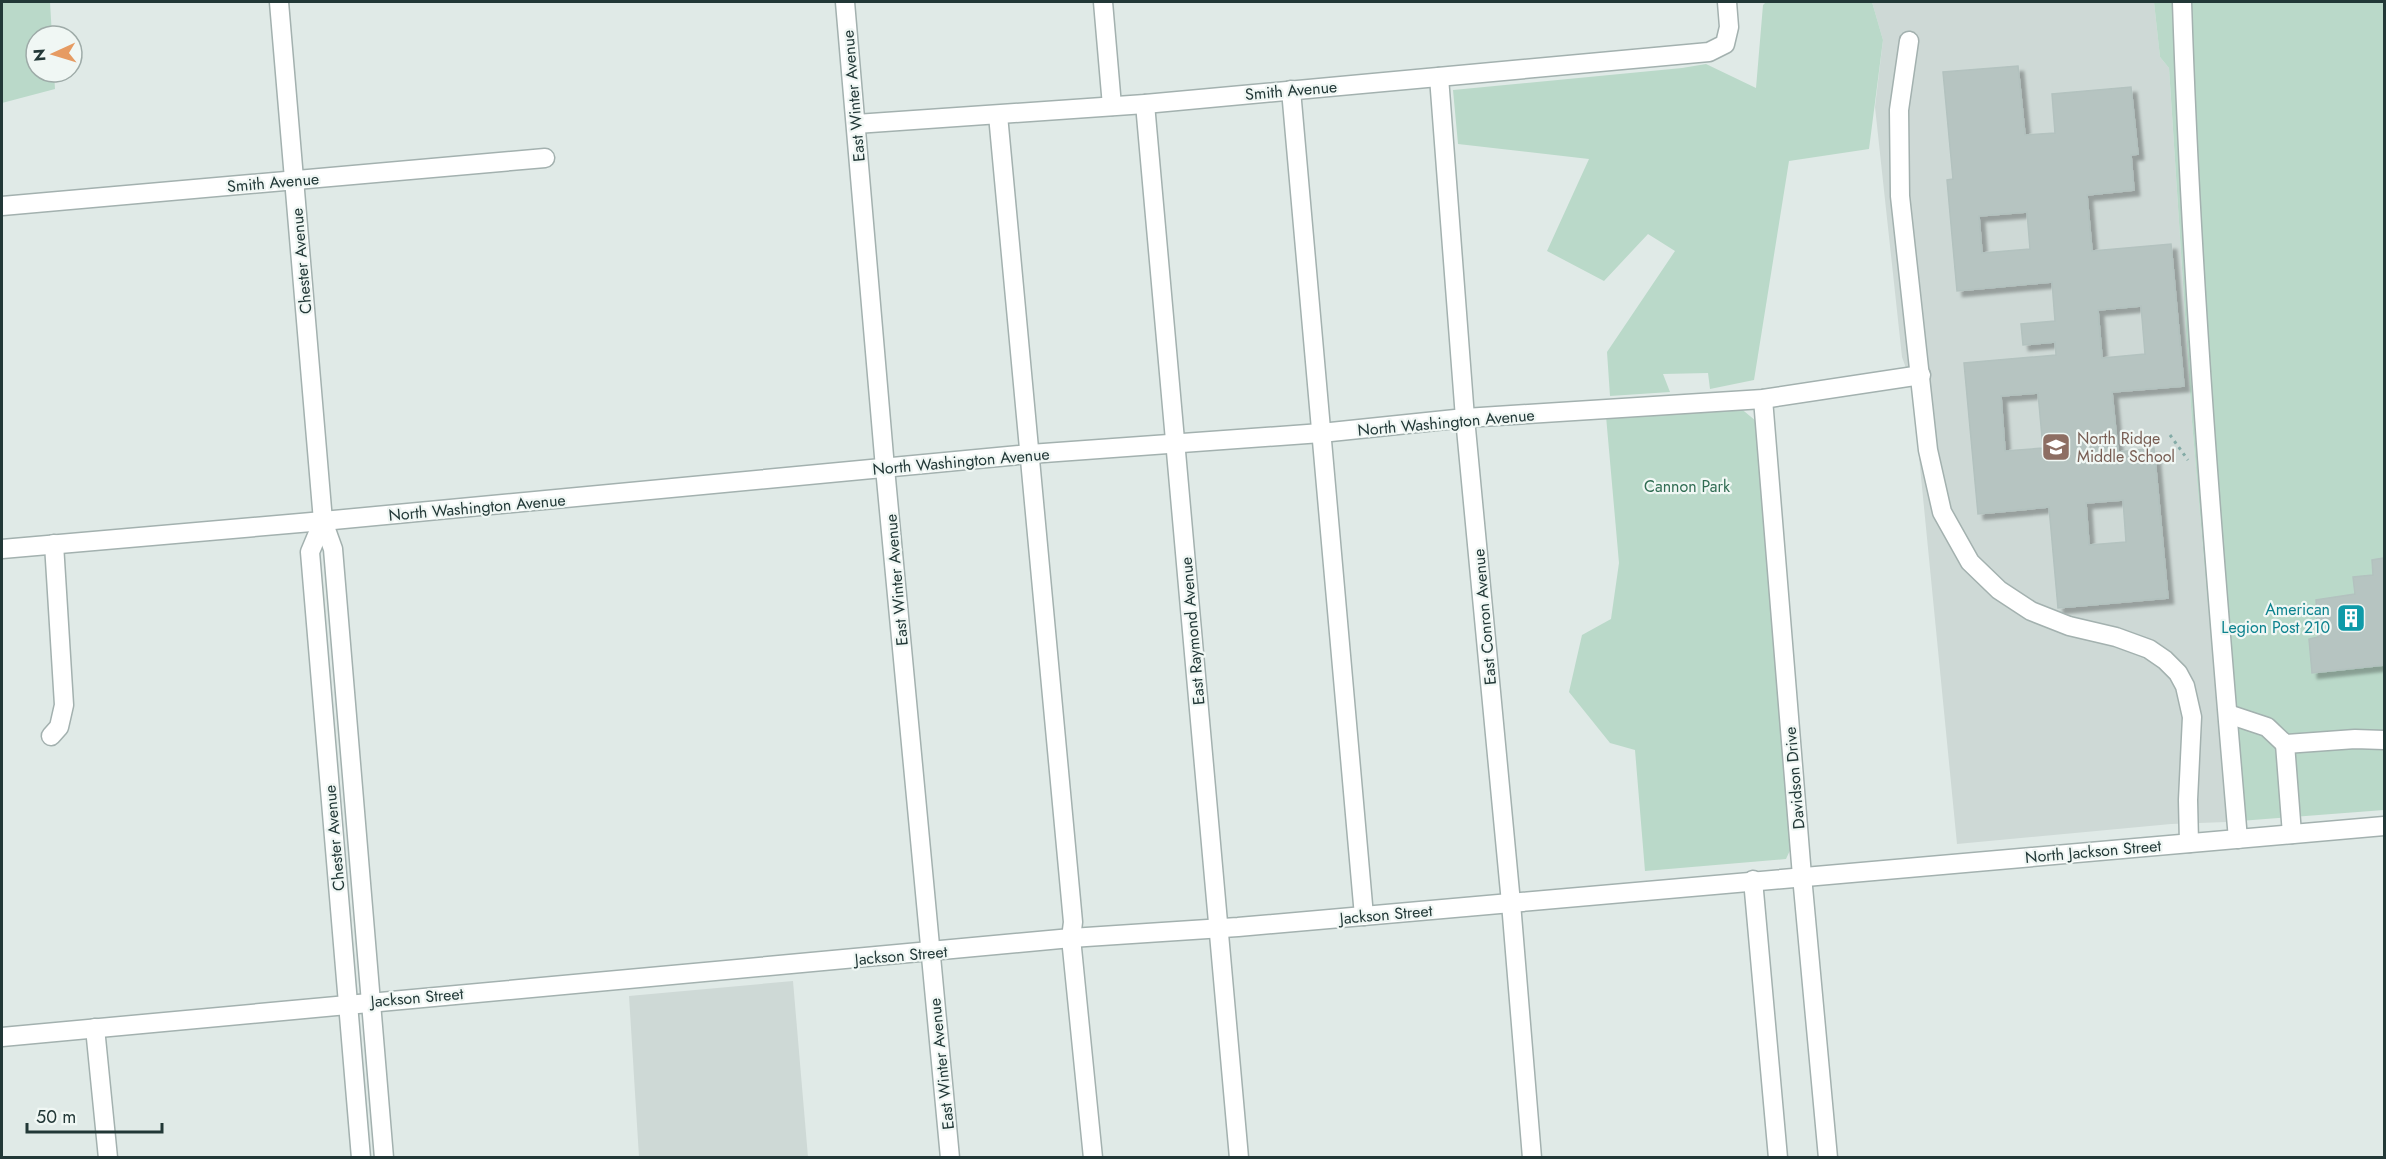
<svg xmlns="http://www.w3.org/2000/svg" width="2386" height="1159" font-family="Jost,sans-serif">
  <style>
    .built { fill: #ced9d6 }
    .green { fill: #bad9c9 }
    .building { fill: #b6c4c1; stroke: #b3c2bf; stroke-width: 1.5; fill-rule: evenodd; filter: url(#shadow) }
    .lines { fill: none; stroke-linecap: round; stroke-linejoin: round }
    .minor-casing { stroke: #a3b1af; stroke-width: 21 }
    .path { stroke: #83aba6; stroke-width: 3; stroke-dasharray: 3 4.5; stroke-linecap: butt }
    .minor { stroke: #fff; stroke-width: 18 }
    .labels { text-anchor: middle; stroke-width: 4.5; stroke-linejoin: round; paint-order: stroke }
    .street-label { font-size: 16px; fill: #223837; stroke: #f0f7f4 }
    .education-label { font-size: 16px; fill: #785e54; stroke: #f0f7f4; text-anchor: start }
    .park-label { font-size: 16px; fill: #306c52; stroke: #f0f7f4 }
    .culture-label { font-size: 16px; fill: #0d838f; stroke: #f0f7f4; text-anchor: end }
  </style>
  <defs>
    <filter id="shadow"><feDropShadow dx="5.5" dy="5.5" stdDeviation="1.5" flood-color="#0004"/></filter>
  </defs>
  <rect width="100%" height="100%" fill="#e0eae7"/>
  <g class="built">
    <polygon points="1872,2 2154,2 2160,57 2169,68 2192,422 2227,822 2171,824 1957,844 1912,385 1902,357 1875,107 1883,40"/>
    <polygon points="793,981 808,1157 639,1157 629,996"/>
  </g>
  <g class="green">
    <polygon points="2,2 50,2 52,36 36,36 36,72 54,72 55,89 2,103"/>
    <polygon points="1766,2 1872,2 1883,40 1869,149 1789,161 1754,380 1710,389 1708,373 1663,374 1670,392 1610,396 1607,352 1675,251 1648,234 1604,281 1547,251 1589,159 1458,144 1453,90 1682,68 1706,64 1756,88 1763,5"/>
    <polygon points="2154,2 2384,2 2384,810 2227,822 2192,422 2169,68 2160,57"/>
    <polygon points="1739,407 1756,421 1792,846 1786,859 1645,871 1635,750 1610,743 1569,692 1582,635 1611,619 1619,563 1606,416"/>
  </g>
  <g class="building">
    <path d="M 2018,66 L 2025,135 L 2055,133 L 2052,94 L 2131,87 L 2138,154 L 2131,155 L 2134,190 L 2087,195 L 2092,251 L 2171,244 L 2184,386 L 2112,392 L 2118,452 L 2154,448 L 2168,598 L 2058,608 L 2049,507 L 1978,514 L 1964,363 L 2056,355 L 2055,342 L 2023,345 L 2021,324 L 2055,321 L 2052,282 L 1957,291 L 1947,180 L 1953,179 L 1943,72 ZM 2027,212 L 2030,249 L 1982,253 L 1979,216 ZM 2141,306 L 2145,354 L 2102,358 L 2098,310 ZM 2038,393 L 2043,448 L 2005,451 L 2001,396 ZM 2123,500 L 2126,542 L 2089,545 L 2086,503 Z"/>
    <polygon points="2384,558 2384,665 2312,673 2309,639 2318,637 2316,600 2355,594 2353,577 2373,575 2372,560"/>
  </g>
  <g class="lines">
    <g class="minor-casing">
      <g id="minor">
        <polyline points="279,2 323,521 333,549 384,1158"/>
        <polyline points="845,2 885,468 950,1158"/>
        <polyline points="1103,2 1112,106"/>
        <path d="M 2182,2 C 2191,281 2214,560 2238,839"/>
        <polyline points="1909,41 1899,110 1900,196 1928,450 1942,512 1970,562 1999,590 2031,611 2069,626 2116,637 2149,649 2165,660 2178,673 2185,686 2192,717 2188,800 2189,843"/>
        <polyline points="1439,77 1465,418 1511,903 1532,1158"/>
        <polyline points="1291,90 1364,916"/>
        <polyline points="1145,104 1239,1158"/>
        <polyline points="998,115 1073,922 1071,938 1093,1158"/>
        <polyline points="856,124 1145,104 1709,52 1725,44 1729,27 1727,2"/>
        <polyline points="2,206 545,158"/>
        <polyline points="1763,399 1802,876 1828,1158"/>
        <polyline points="323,521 310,552 361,1158"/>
        <polyline points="2,549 323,521 1030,454 1321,433 1465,418 1763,399 1921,375"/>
        <polyline points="2228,714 2267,727 2285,744 2355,739 2384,740"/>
        <polyline points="51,736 59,727 64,705 54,544"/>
        <polyline points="2285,744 2292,834"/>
        <polyline points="1753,880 1778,1158"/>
        <polyline points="95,1028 108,1158"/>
        <polyline points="2,1037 1071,938 1238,927 2384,826"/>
      </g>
    </g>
    <polyline class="path" points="2170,435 2188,460"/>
    <use href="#minor" class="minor"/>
  </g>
  <defs>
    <g id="school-square" transform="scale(1.5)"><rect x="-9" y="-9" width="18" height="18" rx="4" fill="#8d6e63" stroke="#f0f7f4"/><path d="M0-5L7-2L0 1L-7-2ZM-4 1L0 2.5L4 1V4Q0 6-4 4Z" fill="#fff"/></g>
    <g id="building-square" transform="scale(1.5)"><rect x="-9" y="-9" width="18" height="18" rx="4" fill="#0f9aa8" stroke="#f0f7f4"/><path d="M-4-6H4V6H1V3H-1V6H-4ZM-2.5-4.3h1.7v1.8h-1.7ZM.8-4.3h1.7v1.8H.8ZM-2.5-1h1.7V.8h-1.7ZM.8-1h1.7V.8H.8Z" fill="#fff"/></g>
  </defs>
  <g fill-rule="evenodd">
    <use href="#school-square" x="2056" y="447"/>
    <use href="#building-square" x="2351" y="618"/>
  </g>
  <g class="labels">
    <g class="street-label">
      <text transform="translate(1291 90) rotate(-5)" y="6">Smith Avenue</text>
      <text transform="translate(853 96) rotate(-95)" y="6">East Winter Avenue</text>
      <text transform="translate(273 182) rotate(-5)" y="6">Smith Avenue</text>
      <text transform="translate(301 261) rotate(-95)" y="6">Chester Avenue</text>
      <text transform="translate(1446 422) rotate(-5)" y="6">North Washington Avenue</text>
      <text transform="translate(961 461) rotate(-5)" y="6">North Washington Avenue</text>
      <text transform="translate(477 507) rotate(-5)" y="6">North Washington Avenue</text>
      <text transform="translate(896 580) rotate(-95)" y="6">East Winter Avenue</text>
      <text transform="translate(1484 617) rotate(-95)" y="6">East Conron Avenue</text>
      <text transform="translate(1192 631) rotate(-95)" y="6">East Raymond Avenue</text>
      <text transform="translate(1794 778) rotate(-95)" y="6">Davidson Drive</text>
      <text transform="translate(334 838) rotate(-95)" y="6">Chester Avenue</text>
      <text transform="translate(2093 851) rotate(-5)" y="6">North Jackson Street</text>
      <text transform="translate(1386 914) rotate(-5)" y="6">Jackson Street</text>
      <text transform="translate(901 955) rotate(-5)" y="6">Jackson Street</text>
      <text transform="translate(417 997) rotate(-5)" y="6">Jackson Street</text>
      <text transform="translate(941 1064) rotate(-96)" y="6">East Winter Avenue</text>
    </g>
    <g class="education-label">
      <text x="2077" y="444">North Ridge<tspan x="2077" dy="18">Middle School</tspan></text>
    </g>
    <g class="park-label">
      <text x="1687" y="492">Cannon Park</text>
    </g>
    <g class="culture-label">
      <text x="2330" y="615">American<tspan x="2330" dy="18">Legion Post 210</tspan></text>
    </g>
  </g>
  <rect width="2386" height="1159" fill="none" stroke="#223837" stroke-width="6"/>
  <g transform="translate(54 54) rotate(266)"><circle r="28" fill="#f0f7f4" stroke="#9eaba8" stroke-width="1.5"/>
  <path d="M0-4.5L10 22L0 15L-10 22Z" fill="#e69b62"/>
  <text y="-9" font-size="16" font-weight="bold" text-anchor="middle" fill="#223837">N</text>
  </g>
  <path d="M27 1123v9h135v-9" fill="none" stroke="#223837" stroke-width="3"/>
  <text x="36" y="1123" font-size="18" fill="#223837" stroke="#f0f7f4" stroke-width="4.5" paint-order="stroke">50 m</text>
</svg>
